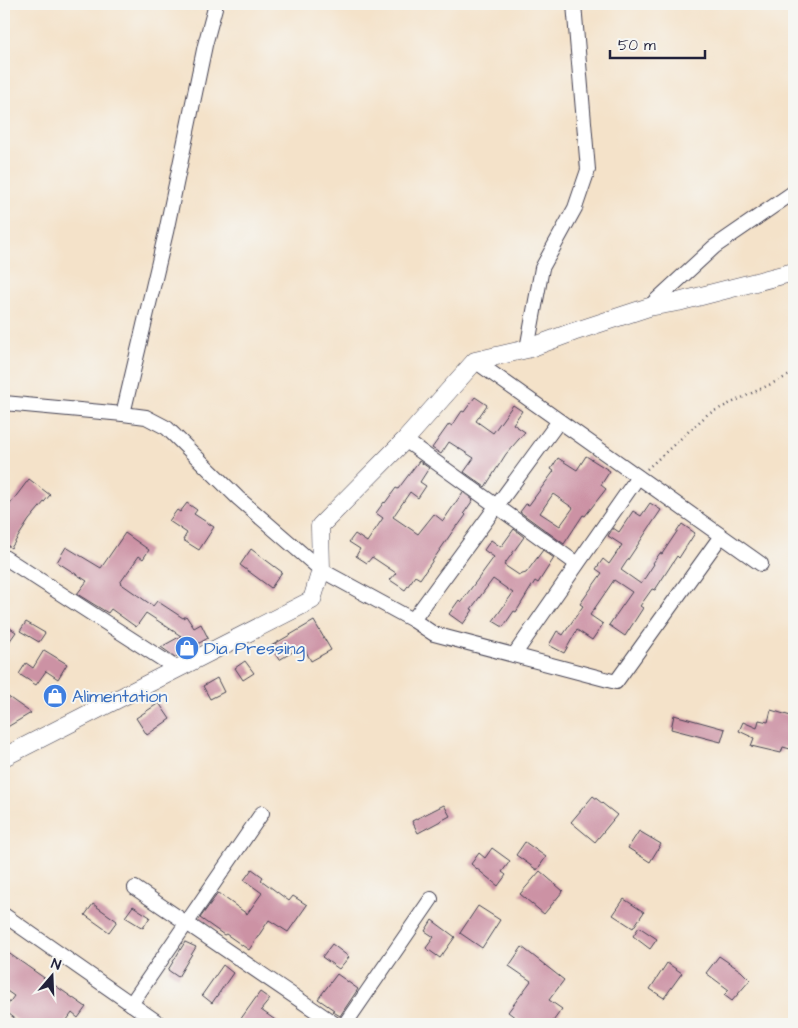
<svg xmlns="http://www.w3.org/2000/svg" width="798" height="1028" font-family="'Architects Daughter',sans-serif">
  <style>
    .building { fill: #cc92a4; fill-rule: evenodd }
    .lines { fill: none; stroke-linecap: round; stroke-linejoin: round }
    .minor-casing { stroke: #423f50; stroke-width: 16 }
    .tertiary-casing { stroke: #423f50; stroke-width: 19 }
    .path { stroke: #423f50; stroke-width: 2.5; stroke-dasharray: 1 4; stroke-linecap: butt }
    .minor { stroke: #fff; stroke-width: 14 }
    .tertiary { stroke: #fff; stroke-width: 18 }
    .labels { text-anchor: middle; stroke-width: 4; stroke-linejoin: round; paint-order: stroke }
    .shop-label { font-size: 18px; fill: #366cbe; stroke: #f6f6f2; text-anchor: start }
  </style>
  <rect width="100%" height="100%" fill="#f6f6f2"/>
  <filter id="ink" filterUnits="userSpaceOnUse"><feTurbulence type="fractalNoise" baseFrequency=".02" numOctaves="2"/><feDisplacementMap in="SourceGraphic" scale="10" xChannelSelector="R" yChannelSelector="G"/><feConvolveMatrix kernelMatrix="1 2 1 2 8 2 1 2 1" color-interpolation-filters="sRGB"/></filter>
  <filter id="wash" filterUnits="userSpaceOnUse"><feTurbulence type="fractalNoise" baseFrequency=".0096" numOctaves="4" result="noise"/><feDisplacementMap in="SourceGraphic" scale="20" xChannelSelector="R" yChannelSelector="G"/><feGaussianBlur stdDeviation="1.12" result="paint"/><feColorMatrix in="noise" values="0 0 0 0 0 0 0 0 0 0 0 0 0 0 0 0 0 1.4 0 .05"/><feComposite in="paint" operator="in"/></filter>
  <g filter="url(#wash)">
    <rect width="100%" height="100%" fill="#f4e2c9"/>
    <g id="blocks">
      <g class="building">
        <polygon points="475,397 487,405 476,421 493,433 513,405 522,411 513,424 525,432 506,454 485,487 464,472 474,458 449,442 441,454 432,448 449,424 452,426 462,411 464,412"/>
        <path d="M 586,456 L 610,471 L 601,485 L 606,489 L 585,516 L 583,515 L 564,544 L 520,512 L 526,504 L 529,505 L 540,490 L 554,471 L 551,469 L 558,458 L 577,470 ZM 553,494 L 573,508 L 560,526 L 540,513 Z"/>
        <polygon points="419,461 429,468 420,482 426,486 418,498 410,492 393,517 418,534 434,514 443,521 463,492 473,500 464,513 466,515 458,526 457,525 420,579 415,576 405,590 390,580 396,573 372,557 367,563 356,556 360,549 349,542 355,534 367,542 383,518 376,513 384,502 385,503 396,488 398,489"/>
        <polygon points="29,479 50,495 29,520 11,548 4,543 4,512"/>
        <polygon points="187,503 197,510 194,514 214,527 199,550 183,540 187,533 169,521 177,510 180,512"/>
        <polygon points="650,503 661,510 621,570 641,584 654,564 653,563 660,553 662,554 682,524 695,533 679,558 677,556 655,590 652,589 640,606 643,608 625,636 609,625 632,592 614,580 590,615 603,624 592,640 577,630 564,653 549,645 557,631 563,635 583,606 580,604 602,573 596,569 603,559 609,564 622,545 608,536 613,528 619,532 633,511 641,516"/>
        <polygon points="514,529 524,537 504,565 519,575 526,573 543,550 554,558 538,583 535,581 516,612 514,611 503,627 493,621 513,593 493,579 471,609 473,610 463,624 449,614 459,600 461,602 494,557 484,550 491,540 501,547"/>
        <polygon points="125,533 149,550 143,559 139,556 120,583 153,606 157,601 183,618 186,616 194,628 201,624 208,638 175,657 161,647 181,636 146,613 136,627 111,609 108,613 77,594 87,581 57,562 66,547 101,568"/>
        <polygon points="251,549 282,572 271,588 240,565"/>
        <polygon points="314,621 331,650 311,661 303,646 279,660 271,646"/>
        <polygon points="26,622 45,633 39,642 20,631"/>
        <polygon points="4,624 16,632 4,649"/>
        <polygon points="44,650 67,664 58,679 46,671 36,685 19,674 26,663 33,668"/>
        <polygon points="245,661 254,673 243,680 235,668"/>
        <polygon points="217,678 224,692 210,699 203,686"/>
        <polygon points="4,694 31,713 4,729"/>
        <polygon points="159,703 170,719 147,735 136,718"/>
        <polygon points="771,710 794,717 794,750 783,747 781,753 751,746 754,738 739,731 743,722 757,728 759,720 768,722"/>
        <polygon points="674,715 725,729 721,742 671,729"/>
        <polygon points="593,796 617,815 595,842 571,822"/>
        <polygon points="444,805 450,816 418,833 412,821"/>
        <polygon points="639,831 661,844 650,862 628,848"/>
        <polygon points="525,842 546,857 537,870 516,855"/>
        <polygon points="492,848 510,861 502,872 506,875 498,886 471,864 479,853 485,858"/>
        <polygon points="252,869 263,877 261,880 289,901 293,896 307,905 288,932 269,920 249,950 226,934 224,935 200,918 218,893 247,914 262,893 244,880"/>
        <polygon points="540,871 563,891 544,914 520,894"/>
        <polygon points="624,899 644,912 633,928 613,915"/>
        <polygon points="93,904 117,921 109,932 85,915"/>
        <polygon points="133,906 150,917 143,928 125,917"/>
        <polygon points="478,906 500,920 482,948 460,933"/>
        <polygon points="432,920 455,937 440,958 426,948 434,937 425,931"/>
        <polygon points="639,927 657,939 650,949 633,936"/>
        <polygon points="185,942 196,947 178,977 168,970"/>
        <polygon points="332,944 349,957 339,969 322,957"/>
        <polygon points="522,947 564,980 549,1000 562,1009 551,1024 524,1024 508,1012 531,981 509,966"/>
        <polygon points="4,950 86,1007 78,1018 72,1013 64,1024 22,1024 4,1010 14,996 4,989"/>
        <polygon points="719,956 741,971 750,980 732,1001 724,995 729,990 706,973"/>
        <polygon points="667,963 682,973 664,998 650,989"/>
        <polygon points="223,965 233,973 212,1003 202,995"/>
        <polygon points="337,974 358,989 340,1016 332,1011 334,1010 318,999"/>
        <polygon points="260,992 270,999 261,1010 281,1024 247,1024 240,1020"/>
      </g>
    </g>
  </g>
  <g filter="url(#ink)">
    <use href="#blocks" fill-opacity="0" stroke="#423f50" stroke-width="1"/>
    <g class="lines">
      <g class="minor-casing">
        <g id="minor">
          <polyline points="649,307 714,247 794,192"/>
          <polyline points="527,349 542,268 575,208 588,170 574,4"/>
          <polyline points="475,361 761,564"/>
          <polyline points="4,403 123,414 146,417 167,428 238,498 321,570 413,620 434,634 616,682 721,536"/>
          <polyline points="123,414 166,232 205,45 216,4"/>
          <polyline points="405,440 577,564"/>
          <polyline points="4,557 176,668"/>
          <polyline points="413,620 559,421"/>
          <polyline points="514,655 638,477"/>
          <polyline points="135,888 335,1024"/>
          <polyline points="4,915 160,1024"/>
          <polyline points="131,1004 262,813"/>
          <polyline points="345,1024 431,899"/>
        </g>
      </g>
      <g class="tertiary-casing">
        <polyline id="tertiary" points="4,757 312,600 321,570 320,526 405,440 475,361 527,349 573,332 649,307 678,302 794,272"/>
      </g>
      <polyline class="path" points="647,469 708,414 794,373"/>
      <use href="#minor" class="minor"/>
      <use href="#tertiary" class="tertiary"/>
    </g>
  </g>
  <defs>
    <g id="shop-disc" transform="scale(1.25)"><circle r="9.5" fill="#3f7fe0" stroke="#f6f6f2"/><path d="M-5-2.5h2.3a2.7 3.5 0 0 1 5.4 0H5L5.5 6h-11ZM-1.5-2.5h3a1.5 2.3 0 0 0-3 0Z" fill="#fff"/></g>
  </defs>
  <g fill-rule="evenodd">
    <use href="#shop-disc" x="187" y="648"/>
    <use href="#shop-disc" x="55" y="696"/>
  </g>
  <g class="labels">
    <g class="shop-label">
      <text x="204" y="654">Dia Pressing</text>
      <text x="72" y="702">Alimentation</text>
    </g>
  </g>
  <rect width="798" height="1028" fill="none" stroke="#f6f6f2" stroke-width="20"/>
  <g transform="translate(52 976) rotate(19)" stroke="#f6f6f2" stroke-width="4" paint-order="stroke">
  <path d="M0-4L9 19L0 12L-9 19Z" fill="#22223b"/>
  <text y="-8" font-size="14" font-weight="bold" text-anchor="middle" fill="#22223b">N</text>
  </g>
  <path d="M610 50v8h95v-8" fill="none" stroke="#22223b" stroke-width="2.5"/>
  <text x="618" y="50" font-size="15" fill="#22223b" stroke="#f6f6f2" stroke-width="4" paint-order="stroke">50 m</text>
</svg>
